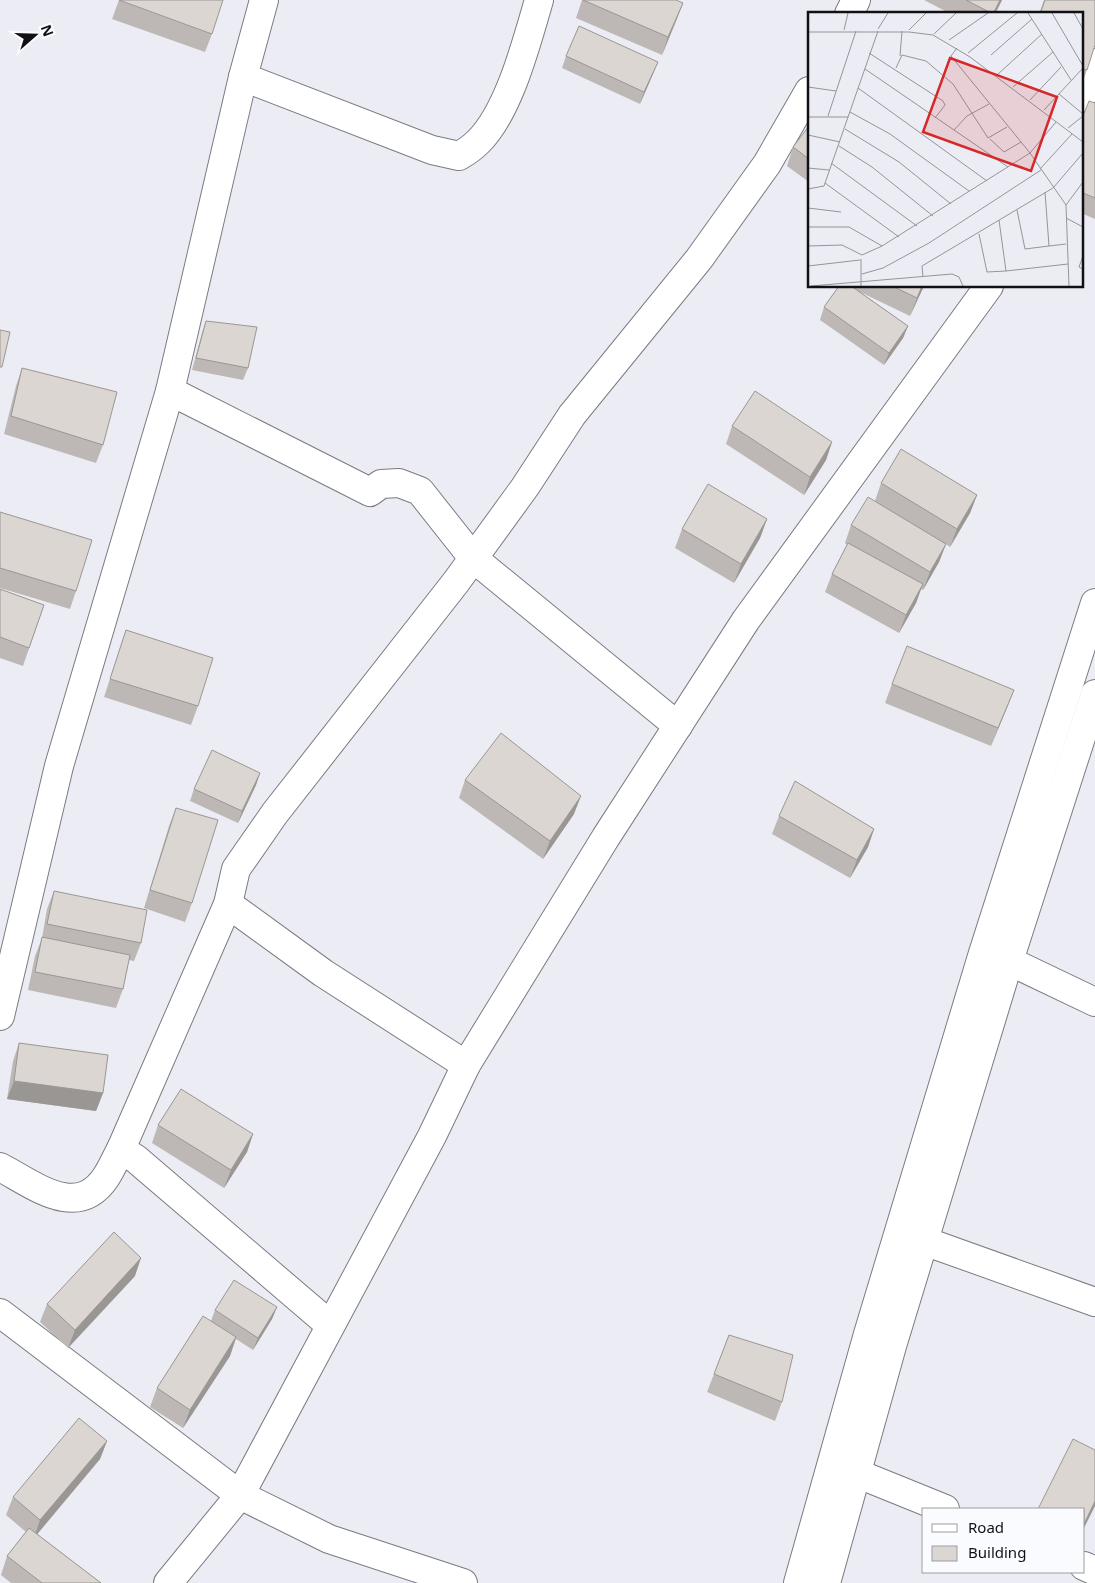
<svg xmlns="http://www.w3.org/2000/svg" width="1095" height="1583" font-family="'Noto Sans',sans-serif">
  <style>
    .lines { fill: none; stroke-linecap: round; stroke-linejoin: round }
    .minor-casing { stroke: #7a7b81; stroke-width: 30 }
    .tertiary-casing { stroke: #7a7b81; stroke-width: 30 }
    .minor { stroke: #fff; stroke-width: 28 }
    .tertiary { stroke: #fff; stroke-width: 28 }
    .wall { fill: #bdb8b5 }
    .shaded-wall { fill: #9a9693 }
    .building { fill: #dcd6d2; stroke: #9a9693 }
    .inset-road { fill: none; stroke: #94959a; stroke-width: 1 }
    .view { fill: #d62828; fill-opacity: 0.15; stroke: #d62828; stroke-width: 2.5 }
    .inset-edge { fill: none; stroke: #111113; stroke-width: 2.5 }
  </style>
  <rect width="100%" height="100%" fill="#ecedf4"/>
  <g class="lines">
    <g class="minor-casing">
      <g id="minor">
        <polyline points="849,14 856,0"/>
        <path d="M 243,77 L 432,150 L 459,156 C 466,152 473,147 478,142 C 509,112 527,41 539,0"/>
        <polyline points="1081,98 1095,63"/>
        <polyline points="170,391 370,492 381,484 399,483 420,491 473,558 678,726"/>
        <polyline points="228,904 121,1149 136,1159 330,1325"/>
        <polyline points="1009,961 1095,1002"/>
        <polyline points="0,1016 59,766 170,391 243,77 264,0"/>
        <polyline points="466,1065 323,973 228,904 236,869 275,813 456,582 525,487 572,415 699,259 767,164 809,91"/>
        <path d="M 0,1167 C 33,1184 77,1221 106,1177 C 112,1168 116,1158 121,1149"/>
        <polyline points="924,1241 1095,1302"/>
        <polyline points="0,1313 240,1495 329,1539 463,1583"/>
        <polyline points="856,1473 945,1509"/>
        <polyline points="1084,1566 1095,1571"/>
        <polyline points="168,1583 240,1495 432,1136 466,1065 606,837 746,620 989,286"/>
      </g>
    </g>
    <g class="tertiary-casing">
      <g id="tertiary">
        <polyline points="798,1583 868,1334 983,953 1095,603"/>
        <polyline points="826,1583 892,1346 1009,961 1095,694"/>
      </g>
    </g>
    <use href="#minor" class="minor"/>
    <use href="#tertiary" class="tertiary"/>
  </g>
  <g class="wall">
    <polygon points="119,0 212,34 205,52 112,19"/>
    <polygon points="582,0 676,0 683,3 676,21 662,55 576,18"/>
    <polygon points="924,0 1002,0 995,14 951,14"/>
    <polygon points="1044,0 1095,0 1087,70 1081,86 1081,14 1039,14"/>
    <polygon points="566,56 658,62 653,74 640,104 562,68"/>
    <polygon points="1095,103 1095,219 1081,213 1081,121"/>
    <polygon points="809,126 809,182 787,166 793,147"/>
    <polygon points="839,286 924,286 910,316 860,292 908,326 903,338 884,365 820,320 824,307"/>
    <polygon points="206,321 248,368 243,380 192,370 202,333"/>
    <polygon points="22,368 103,445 96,463 4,434 16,386"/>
    <polygon points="732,426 832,442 826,460 804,495 726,444"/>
    <polygon points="881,483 977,495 970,513 950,547 946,544 939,562 923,590 921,589 916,603 899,633 825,592 832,574 847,545 845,543 851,525 875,501"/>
    <polygon points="0,512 76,591 70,609 0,588"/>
    <polygon points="767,519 760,538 734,583 675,548 682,529"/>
    <polygon points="0,589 44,605 23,666 0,658"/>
    <polygon points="126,630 198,706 191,725 104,697"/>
    <polygon points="892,684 1014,690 991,746 885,703"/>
    <polygon points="260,773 256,785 238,823 190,801 194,789"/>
    <polygon points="465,780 574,814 543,859 459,798"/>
    <polygon points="176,808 192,903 185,922 144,908 169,826"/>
    <polygon points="779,816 874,829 868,847 850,878 772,834"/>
    <polygon points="54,891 141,943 134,961 129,960 123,989 116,1008 28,990 35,956 42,938 47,909"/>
    <polygon points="19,1043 103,1093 96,1111 7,1099 13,1061"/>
    <polygon points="158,1125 253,1134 247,1152 224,1188 152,1143"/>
    <polygon points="135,1276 68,1348 40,1322 47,1304"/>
    <polygon points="277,1307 272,1319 253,1350 236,1339 230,1356 183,1428 150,1407 157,1388 211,1321 215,1310"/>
    <polygon points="729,1335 782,1402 775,1421 707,1392"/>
    <polygon points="107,1441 100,1459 37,1534 101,1583 11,1583 1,1575 7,1556 26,1532 6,1515 13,1497"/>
  </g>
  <g class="shaded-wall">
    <polygon points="1000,0 1002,0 995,14 993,14"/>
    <polygon points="683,3 676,21 662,55 668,37"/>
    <polygon points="658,62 653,74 640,104 644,92"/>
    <polygon points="922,286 924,286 910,316 917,298"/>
    <polygon points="908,326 903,338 884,365 889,353"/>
    <polygon points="832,442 826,460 804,495 810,477"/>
    <polygon points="977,495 970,513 950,547 957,529"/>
    <polygon points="767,519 760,538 734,583 741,564"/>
    <polygon points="946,544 939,562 923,590 930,572"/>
    <polygon points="923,584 916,603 899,633 906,615"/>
    <polygon points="1014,690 1007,708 991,746 998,728"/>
    <polygon points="260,773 256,785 238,823 242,811"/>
    <polygon points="581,796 574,814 543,859 550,841"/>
    <polygon points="874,829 868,847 850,878 857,860"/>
    <polygon points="14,1081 103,1093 96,1111 7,1099"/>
    <polygon points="253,1134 247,1152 224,1188 231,1170"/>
    <polygon points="141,1258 135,1276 68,1348 75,1330"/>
    <polygon points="277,1307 272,1319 253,1350 258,1338"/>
    <polygon points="236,1337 230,1356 183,1428 190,1410"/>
    <polygon points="107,1441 100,1459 34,1538 40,1520"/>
    <polygon points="1095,1501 1095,1506 1084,1528 1084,1524"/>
  </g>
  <g class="building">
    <polygon points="119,0 223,0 212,34"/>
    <polygon points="583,0 676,0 683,3 668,37"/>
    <polygon points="966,0 1000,0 993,14"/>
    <polygon points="1045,0 1095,0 1095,45 1087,70 1081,68 1081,14 1040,14"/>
    <polygon points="579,26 658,62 644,92 566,56"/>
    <polygon points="1089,101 1095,103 1095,198 1081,192 1081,121"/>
    <polygon points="809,126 809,159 793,147"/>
    <polygon points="839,286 851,286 908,326 889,353 824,307"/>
    <polygon points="892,286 922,286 917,298"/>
    <polygon points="206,321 257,327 248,368 196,358"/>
    <polygon points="0,330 10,332 2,367 0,367"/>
    <polygon points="22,368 117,392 103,445 11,416"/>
    <polygon points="755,391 832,442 810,477 732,426"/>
    <polygon points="901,449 977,495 957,529 881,483"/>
    <polygon points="708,484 767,519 741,564 682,529"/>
    <polygon points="868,497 946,544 930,572 851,525"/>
    <polygon points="0,512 92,540 76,591 0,568"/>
    <polygon points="848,543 923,584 906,615 832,574"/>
    <polygon points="0,589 44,605 29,648 0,637"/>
    <polygon points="126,630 213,658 198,706 110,679"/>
    <polygon points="907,646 1014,690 998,728 892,684"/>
    <polygon points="501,733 581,796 550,841 465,780"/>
    <polygon points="212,750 260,773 242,811 194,789"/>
    <polygon points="795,781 874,829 857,860 779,816"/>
    <polygon points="176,808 218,820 192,903 150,890"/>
    <polygon points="54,891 147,910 141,943 47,924"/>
    <polygon points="42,937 130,955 123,989 35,972"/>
    <polygon points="19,1043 108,1055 103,1093 14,1081"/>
    <polygon points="181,1089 253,1134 231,1170 158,1125"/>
    <polygon points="114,1232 141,1258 75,1330 47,1304"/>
    <polygon points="234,1280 277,1307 258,1338 215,1310"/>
    <polygon points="203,1316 236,1337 190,1410 157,1388"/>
    <polygon points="729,1335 793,1355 782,1402 714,1374"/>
    <polygon points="79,1418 107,1441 40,1520 13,1497"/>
    <polygon points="1073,1439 1095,1450 1095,1501 1084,1524 1084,1509 1038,1509"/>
    <polygon points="29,1528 101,1583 42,1583 7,1556"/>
  </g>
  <g transform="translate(808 12)">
    <rect width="275" height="275" fill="#ecedf4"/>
    <path class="inset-road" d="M 220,1 L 263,68M 244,1 L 275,54M 266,1 L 275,17M 70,17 L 80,1M 36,18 L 40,1M 101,18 L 118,1M 0,20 L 101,20 L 125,23 L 162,45 L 275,130M 126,22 L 148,1M 141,28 L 180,1M 149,36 L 143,44 L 222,141 L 258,193 L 261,274M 61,41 L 135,89 L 137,93 L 127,106M 160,41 L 209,1M 183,43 L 224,7M 92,44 L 94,19M 88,56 L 94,43 L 118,49 L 145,72 L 180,126 L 199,115M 57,57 L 200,155M 189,63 L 234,22M 0,75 L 28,79M 205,75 L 245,40M 50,76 L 179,169M 251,82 L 275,102M 222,88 L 253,55M 236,98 L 275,56M 42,100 L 82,122 L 161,179M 20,104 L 48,19M 0,105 L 40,105M 260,116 L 275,104M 37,117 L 91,150 L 143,192M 146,118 L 159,104 L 181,92M 0,123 L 32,130M 182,127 L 196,140 L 213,130M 31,134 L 64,155 L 125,204M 23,151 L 109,214M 0,156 L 21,158M 232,157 L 264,122M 17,171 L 91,225M 0,177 L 16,174 L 70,19M 237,180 L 241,234 L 258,232M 258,193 L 275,170M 0,196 L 33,200M 209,198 L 217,237 L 241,234M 258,206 L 275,215M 191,208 L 198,259 L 260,252M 0,215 L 41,215 L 74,234M 171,222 L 179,260 L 198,259M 0,234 L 34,233 L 54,243 L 74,234 L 222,141 L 248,110M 275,244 L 271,255 L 275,257M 53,247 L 53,274M 0,254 L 52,248M 54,262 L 75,256 L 121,231 L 233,158M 115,265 L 114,254 L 245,176 L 275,141M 3,274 L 144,262 L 151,265 L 155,274"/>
    <path class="view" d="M 142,46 L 249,85 L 223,159 L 115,120 Z"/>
    <rect width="275" height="275" class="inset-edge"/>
  </g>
  <rect x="922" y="1508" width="162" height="65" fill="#fafbff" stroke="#9d9da1"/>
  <rect x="932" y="1524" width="25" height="8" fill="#ffffff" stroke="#9d9da1"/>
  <text x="968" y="1533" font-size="15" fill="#111113">Road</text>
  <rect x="932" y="1546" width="25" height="15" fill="#dcd6d2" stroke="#9d9da1"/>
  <text x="968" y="1558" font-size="15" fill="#111113">Building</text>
  <g transform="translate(35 35) rotate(70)" stroke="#fafbff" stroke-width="4" paint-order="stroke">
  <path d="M0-4L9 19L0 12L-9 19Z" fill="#111113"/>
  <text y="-8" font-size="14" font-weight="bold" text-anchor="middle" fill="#111113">N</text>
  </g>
</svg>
